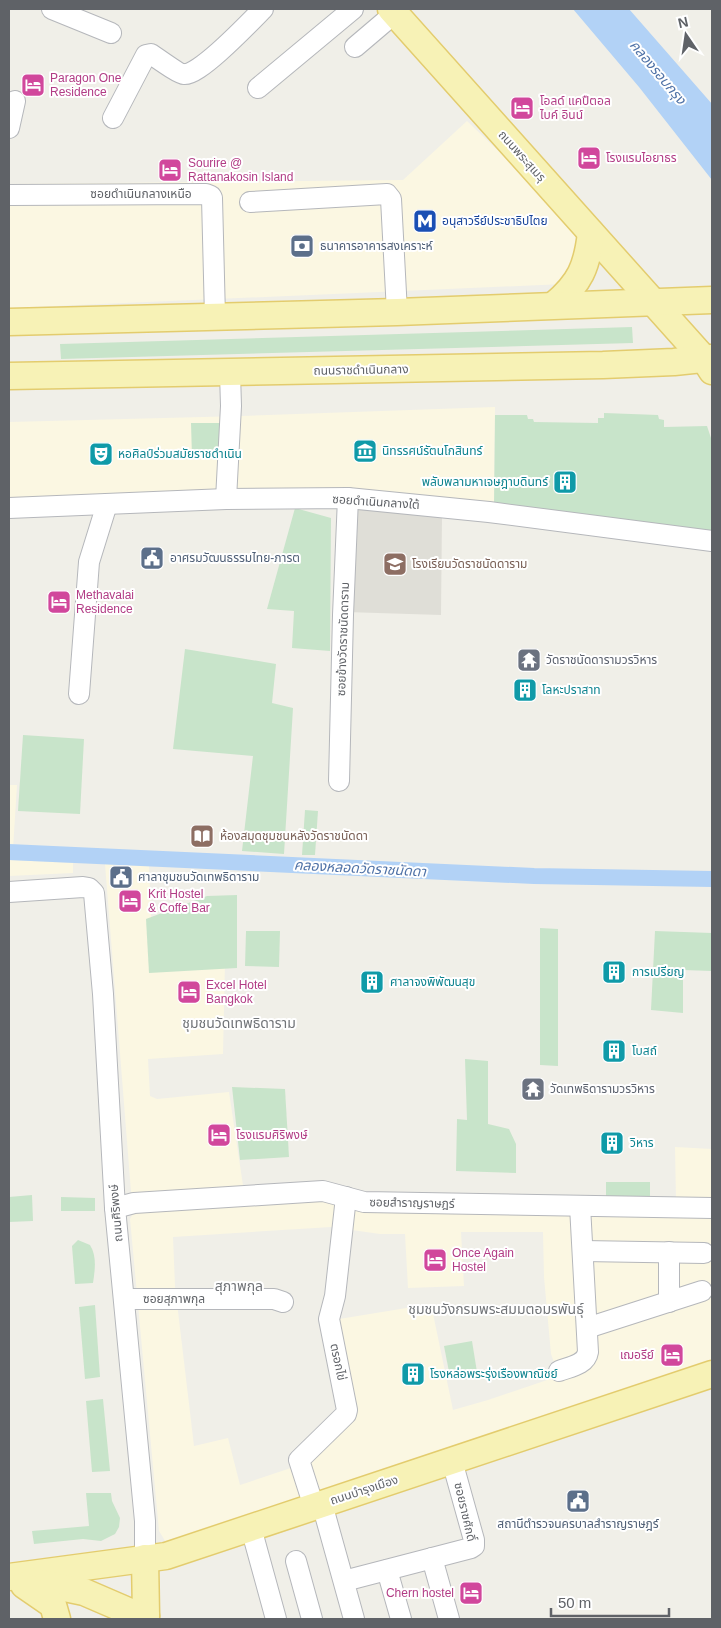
<svg xmlns="http://www.w3.org/2000/svg" width="721" height="1628" font-family="Helvetica,'Noto Sans Thai',sans-serif">
  <style>
    .commercial { fill: #fbf7e2; fill-rule: evenodd }
    .education { fill: #dfded7 }
    .green { fill: #c8e4ca }
    .water { fill: #b2d2f6 }
    .lines { fill: none; stroke-linecap: round; stroke-linejoin: round }
    .canal { stroke: #b2d2f6; stroke-width: 16 }
    .minor-casing { stroke: #b5b7bb; stroke-width: 22 }
    .major-casing { stroke: #e3cc6e; stroke-width: 29 }
    .minor { stroke: #fff; stroke-width: 20 }
    .major { stroke: #f7f2b6; stroke-width: 26 }
    .labels { text-anchor: middle; stroke-width: 4; stroke-linejoin: round; paint-order: stroke }
    .hotel-label { font-size: 12px; fill: #b23c85; stroke: #fff; text-anchor: start }
    .street-label { font-size: 12px; fill: #5f6267; stroke: #fff }
    .transit-label { font-size: 12px; fill: #164399; stroke: #fff; text-anchor: start }
    .service-label { font-size: 12px; fill: #4e5e75; stroke: #fff; text-anchor: start }
    .culture-label { font-size: 12px; fill: #0d838f; stroke: #fff; text-anchor: start }
    .education-label { font-size: 12px; fill: #785e54; stroke: #fff; text-anchor: start }
    .worship-label { font-size: 12px; fill: #5b616d; stroke: #fff; text-anchor: start }
    .water-label { font-size: 14px; font-style: italic; fill: #4f72a7; stroke: #fff }
    .neighbourhood-label { font-size: 14px; fill: #717478; stroke: #fff }
  </style>
  <rect width="100%" height="100%" fill="#f0efe8"/>
  <g class="commercial">
    <polygon points="467,121 574,223 578,234 581,262 564,284 9,308 9,184 403,180"/>
    <polygon points="495,407 494,506 9,503 9,422 242,416"/>
    <polygon points="9,785 17,785 13,849 9,848"/>
    <polygon points="9,860 73,863 73,873 9,876"/>
    <polygon points="105,864 149,866 153,964 225,962 223,1054 148,1059 150,1096 157,1099 229,1092 244,1192 134,1196 131,1192"/>
    <polygon points="675,1147 712,1149 712,1200 676,1199"/>
    <path d="M 321,1197 L 356,1211 L 543,1210 L 712,1213 L 712,1365 L 167,1544 L 159,1531 L 130,1219 L 134,1212 ZM 331,1227 L 380,1234 L 405,1234 L 408,1288 L 464,1286 L 461,1232 L 543,1232 L 544,1277 L 551,1354 L 559,1376 L 488,1400 L 453,1410 L 431,1304 L 333,1320 L 351,1416 L 306,1463 L 240,1485 L 228,1438 L 194,1446 L 175,1286 L 173,1237 Z"/>
  </g>
  <polygon class="education" points="349,505 442,516 441,615 346,612"/>
  <g class="green">
    <polygon points="632,327 633,343 61,359 60,344"/>
    <polygon points="604,413 658,415 659,419 664,420 664,427 707,426 712,441 712,533 494,506 495,415 527,415 528,419 533,419 534,422 598,423 598,418 604,418"/>
    <polygon points="191,423 222,423 222,456 192,457"/>
    <polygon points="295,508 331,518 330,651 292,648 294,611 267,609"/>
    <polygon points="185,649 276,664 272,703 293,708 284,854 242,851 253,756 173,749"/>
    <polygon points="23,735 84,739 80,814 18,811"/>
    <polygon points="305,810 318,811 315,855 302,855"/>
    <polygon points="237,895 237,968 149,973 146,919 207,896"/>
    <polygon points="540,928 558,929 558,1066 540,1065"/>
    <polygon points="246,931 280,931 279,967 245,966"/>
    <polygon points="655,931 712,933 712,971 683,970 683,1013 651,1010"/>
    <polygon points="465,1059 488,1061 488,1124 509,1129 516,1144 516,1173 456,1171 457,1119 467,1120"/>
    <polygon points="232,1087 285,1089 289,1157 240,1160"/>
    <polygon points="606,1182 650,1182 650,1199 606,1198"/>
    <polygon points="32,1195 33,1221 9,1222 9,1197"/>
    <polygon points="61,1197 95,1198 95,1211 61,1211"/>
    <path d="M 78,1240 L 90,1245 C 97,1256 95,1270 93,1283 L 75,1284 L 72,1246 Z"/>
    <polygon points="95,1305 100,1377 85,1379 79,1307"/>
    <polygon points="472,1341 477,1372 450,1377 444,1346"/>
    <polygon points="103,1399 110,1471 92,1472 86,1401"/>
    <polygon points="86,1493 111,1493 112,1501 120,1518 119,1527 115,1534 101,1541 83,1539 34,1544 32,1531 89,1526"/>
  </g>
  <polygon class="water" points="573,9 629,9 712,104 712,180 639,87"/>
  <g class="lines">
    <polyline class="canal" points="9,852 534,876 712,879"/>
    <g class="minor-casing">
      <g id="minor">
        <polyline points="52,9 111,33"/>
        <polyline points="355,47 395,13"/>
        <polyline points="258,88 353,9"/>
        <path d="M 113,118 L 146,55 L 151,54 C 157,58 179,74 184,74 C 198,77 251,21 263,9"/>
        <polyline points="9,128 15,101"/>
        <polyline points="9,195 206,194 211,196 212,198 215,317"/>
        <polyline points="250,202 387,194 391,199 397,312"/>
        <polyline points="226,499 231,406 230,373"/>
        <polyline points="9,508 226,499 348,498 489,512 712,541"/>
        <polyline points="79,694 89,562 107,504"/>
        <polyline points="339,781 343,615 348,498"/>
        <polyline points="9,892 83,887 89,888 94,893 103,994 115,1208 145,1521 145,1558"/>
        <polyline points="115,1208 134,1203 323,1191 364,1202 712,1208"/>
        <polyline points="583,1251 704,1253"/>
        <polyline points="669,1252 669,1302"/>
        <polyline points="124,1299 274,1299 283,1302"/>
        <polyline points="587,1328 702,1291"/>
        <path d="M 559,1371 C 569,1367 586,1365 588,1352 L 580,1206"/>
        <polyline points="322,1504 354,1619"/>
        <polyline points="314,1507 299,1460 346,1414 347,1410 329,1319 335,1296 346,1197"/>
        <polyline points="251,1528 276,1619"/>
        <polyline points="432,1558 449,1619"/>
        <polyline points="296,1561 312,1619"/>
        <polyline points="387,1570 401,1619"/>
        <polyline points="344,1581 471,1548 474,1546 474,1540 452,1461"/>
      </g>
    </g>
    <g class="major-casing">
      <g id="major">
        <polyline points="391,9 705,360 712,371"/>
        <path d="M 554,305 C 580,283 587,267 591,233"/>
        <polyline points="9,322 397,312 712,300"/>
        <polyline points="9,376 603,365 674,362 712,358"/>
        <polyline points="145,1558 146,1616"/>
        <polyline points="9,1577 166,1556 712,1374"/>
        <polyline points="31,1581 84,1592 128,1611 146,1616"/>
        <polyline points="24,1585 53,1605 57,1619"/>
      </g>
    </g>
    <use href="#minor" class="minor"/>
    <use href="#major" class="major"/>
  </g>
  <defs>
    <g id="hotel-square" transform="scale(1.25)"><rect x="-9" y="-9" width="18" height="18" rx="4" fill="#d1479c" stroke="#fff"/><path d="M-6-4.5h1.5V1H6V5H4.5V3h-9V5H-6ZM-4 0a1.8 1.8 0 1 1 3.6 0ZM.5 0V-2.5h3Q6-2.5 6 0Z" fill="#fff"/></g>
    <g id="metro-square" transform="scale(1.25)"><rect x="-9" y="-9" width="18" height="18" rx="4" fill="#1a4fb4" stroke="#fff"/><path d="M-5.5 5V-5H-3L0 0L3-5H5.5V5H3V-.5L0 4L-3-.5V5Z" fill="#fff"/></g>
    <g id="bank-square" transform="scale(1.25)"><rect x="-9" y="-9" width="18" height="18" rx="4" fill="#5c6f8a" stroke="#fff"/><path d="M-6-4H6V4H-6ZM0-2.3a2.3 2.3 0 1 0 0 4.6a2.3 2.3 0 1 0 0-4.6Z" fill="#fff"/></g>
    <g id="museum-square" transform="scale(1.25)"><rect x="-9" y="-9" width="18" height="18" rx="4" fill="#0f9aa8" stroke="#fff"/><path d="M0-6L6-3V-2H-6V-3ZM-5-1h2V3h-2ZM-1-1h2V3h-2ZM3-1h2V3H3ZM-6 4H6V6H-6Z" fill="#fff"/></g>
    <g id="theatre-square" transform="scale(1.25)"><rect x="-9" y="-9" width="18" height="18" rx="4" fill="#0f9aa8" stroke="#fff"/><path d="M-5-5.5Q0-4 5-5.5V0Q5 5 0 6Q-5 5-5 0ZM-3.3-2.5H-1v1.5H-3.3ZM1-2.5H3.3v1.5H1ZM-2.8 1Q0 5.5 2.8 1Z" fill="#fff"/></g>
    <g id="building-square" transform="scale(1.25)"><rect x="-9" y="-9" width="18" height="18" rx="4" fill="#0f9aa8" stroke="#fff"/><path d="M-4-6H4V6H1V3H-1V6H-4ZM-2.5-4.3h1.7v1.8h-1.7ZM.8-4.3h1.7v1.8H.8ZM-2.5-1h1.7V.8h-1.7ZM.8-1h1.7V.8H.8Z" fill="#fff"/></g>
    <g id="civic-square" transform="scale(1.25)"><rect x="-9" y="-9" width="18" height="18" rx="4" fill="#5c6f8a" stroke="#fff"/><path d="M-.6-6.5H3V-4.5H.6V-3L4-1V1h2V6H-6V1h2V-1L-.6-3ZM-1.2 2.5V6h2.4V2.5Z" fill="#fff"/></g>
    <g id="school-square" transform="scale(1.25)"><rect x="-9" y="-9" width="18" height="18" rx="4" fill="#8d6e63" stroke="#fff"/><path d="M0-5L7-2L0 1L-7-2ZM-4 1L0 2.5L4 1V4Q0 6-4 4Z" fill="#fff"/></g>
    <g id="temple-square" transform="scale(1.25)"><rect x="-9" y="-9" width="18" height="18" rx="4" fill="#6b7280" stroke="#fff"/><path d="M0-6L5-2H3V0L6.5 2.5H4V6H1.5V3h-3V6H-4V2.5H-6.5L-3 0V-2H-5Z" fill="#fff"/></g>
    <g id="library-square" transform="scale(1.25)"><rect x="-9" y="-9" width="18" height="18" rx="4" fill="#8d6e63" stroke="#fff"/><path d="M-6-4Q-3-5.5-.7-3.5V5Q-3 3-6 4ZM6-4Q3-5.5 .7-3.5V5Q3 3 6 4Z" fill="#fff"/></g>
  </defs>
  <g fill-rule="evenodd">
    <use href="#hotel-square" x="33" y="85"/>
    <use href="#hotel-square" x="522" y="108"/>
    <use href="#hotel-square" x="589" y="158"/>
    <use href="#hotel-square" x="170" y="170"/>
    <use href="#metro-square" x="425" y="221"/>
    <use href="#bank-square" x="302" y="246"/>
    <use href="#museum-square" x="365" y="451"/>
    <use href="#theatre-square" x="101" y="454"/>
    <use href="#building-square" x="565" y="482"/>
    <use href="#civic-square" x="152" y="558"/>
    <use href="#school-square" x="395" y="564"/>
    <use href="#hotel-square" x="59" y="602"/>
    <use href="#temple-square" x="529" y="660"/>
    <use href="#building-square" x="525" y="690"/>
    <use href="#library-square" x="202" y="836"/>
    <use href="#civic-square" x="121" y="877"/>
    <use href="#hotel-square" x="130" y="901"/>
    <use href="#building-square" x="614" y="972"/>
    <use href="#building-square" x="372" y="982"/>
    <use href="#hotel-square" x="189" y="992"/>
    <use href="#building-square" x="614" y="1051"/>
    <use href="#temple-square" x="533" y="1089"/>
    <use href="#hotel-square" x="219" y="1135"/>
    <use href="#building-square" x="612" y="1143"/>
    <use href="#hotel-square" x="435" y="1260"/>
    <use href="#hotel-square" x="672" y="1355"/>
    <use href="#building-square" x="413" y="1374"/>
    <use href="#civic-square" x="578" y="1501"/>
    <use href="#hotel-square" x="471" y="1593"/>
  </g>
  <g class="labels">
    <g class="hotel-label">
      <text x="50" y="82">Paragon One<tspan x="50" dy="14">Residence</tspan></text>
      <text x="540" y="105">โอลด์ แคปืตอล<tspan x="540" dy="14">ไบค์ อินน์</tspan></text>
      <text x="606" y="162">โรงแรมไอยาธร</text>
      <text x="188" y="167">Sourire @<tspan x="188" dy="14">Rattanakosin Island</tspan></text>
      <text x="76" y="599">Methavalai<tspan x="76" dy="14">Residence</tspan></text>
      <text x="148" y="898">Krit Hostel<tspan x="148" dy="14">&amp; Coffe Bar</tspan></text>
      <text x="206" y="989">Excel Hotel<tspan x="206" dy="14">Bangkok</tspan></text>
      <text x="236" y="1139">โรงแรมศิริพงษ์</text>
      <text x="452" y="1257">Once Again<tspan x="452" dy="14">Hostel</tspan></text>
      <text x="654" y="1359" text-anchor="end">เฌอรีย์</text>
      <text x="454" y="1597" text-anchor="end">Chern hostel</text>
    </g>
    <g class="street-label">
      <text transform="translate(522 156) rotate(48)" y="4">ถนนพระสุเมรุ</text>
      <text x="141" y="198">ซอยดำเนินกลางเหนือ</text>
      <text transform="translate(361 370) rotate(-1)" y="4">ถนนราชดำเนินกลาง</text>
      <text transform="translate(376 502) rotate(4)" y="4">ซอยดำเนินกลางใต้</text>
      <text transform="translate(343 639) rotate(-88)" y="4">ซอยข้างวัดราชนัดดาราม</text>
      <text transform="translate(412 1203) rotate(1)" y="4">ซอยสำราญราษฎร์</text>
      <text transform="translate(116 1213) rotate(-95)" y="4">ถนนศิริพงษ์</text>
      <text x="174" y="1303">ซอยสุภาพกุล</text>
      <text transform="translate(338 1362) rotate(78)" y="4">ตรอกไข่</text>
      <text transform="translate(364 1490) rotate(-18)" y="4">ถนนบำรุงเมือง</text>
      <text transform="translate(465 1512) rotate(77)" y="4">ซอยราชศักดิ์</text>
    </g>
    <g class="transit-label">
      <text x="442" y="225">อนุสาวรีย์ประชาธิปไตย</text>
    </g>
    <g class="service-label">
      <text x="320" y="250">ธนาคารอาคารสงเคราะห์</text>
      <text x="170" y="562">อาศรมวัฒนธรรมไทย-ภารต</text>
      <text x="138" y="881">ศาลาชุมชนวัดเทพธิดาราม</text>
      <text x="578" y="1528" text-anchor="middle">สถานีตำรวจนครบาลสำราญราษฎร์</text>
    </g>
    <g class="culture-label">
      <text x="382" y="455">นิทรรศน์รัตนโกสินทร์</text>
      <text x="118" y="458">หอศิลป์ร่วมสมัยราชดำเนิน</text>
      <text x="548" y="486" text-anchor="end">พลับพลามหาเจษฎาบดินทร์</text>
      <text x="542" y="694">โลหะปราสาท</text>
      <text x="632" y="976">การเปรียญ</text>
      <text x="390" y="986">ศาลาจงพิพัฒนสุข</text>
      <text x="632" y="1055">โบสถ์</text>
      <text x="630" y="1147">วิหาร</text>
      <text x="430" y="1378">โรงหล่อพระรุ่งเรืองพาณิชย์</text>
    </g>
    <g class="education-label">
      <text x="412" y="568">โรงเรียนวัดราชนัดดาราม</text>
      <text x="220" y="840">ห้องสมุดชุมชนหลังวัดราชนัดดา</text>
    </g>
    <g class="worship-label">
      <text x="546" y="664">วัดราชนัดดารามวรวิหาร</text>
      <text x="550" y="1093">วัดเทพธิดารามวรวิหาร</text>
    </g>
    <g class="water-label">
      <text transform="translate(658 72) rotate(50)" y="5">คลองรอบกรุง</text>
      <text transform="translate(360 868) rotate(3)" y="5">คลองหลอดวัดราชนัดดา</text>
    </g>
    <g class="neighbourhood-label">
      <text x="239" y="1028">ชุมชนวัดเทพธิดาราม</text>
      <text x="239" y="1291">สุภาพกุล</text>
      <text x="496" y="1314">ชุมชนวังกรมพระสมมตอมรพันธุ์</text>
    </g>
  </g>
  <rect width="721" height="1628" fill="none" stroke="#5f6267" stroke-width="20"/>
  <g transform="translate(686 35) rotate(347)" stroke="#ffffff" stroke-width="4" paint-order="stroke">
  <path d="M0-4L9 19L0 12L-9 19Z" fill="#5f6267"/>
  <text y="-8" font-size="14" font-weight="bold" text-anchor="middle" fill="#5f6267">N</text>
  </g>
  <path d="M551 1608v8h118v-8" fill="none" stroke="#5f6267" stroke-width="2.5"/>
  <text x="558" y="1608" font-size="15" fill="#5f6267" stroke="#ffffff" stroke-width="4" paint-order="stroke">50 m</text>
</svg>
